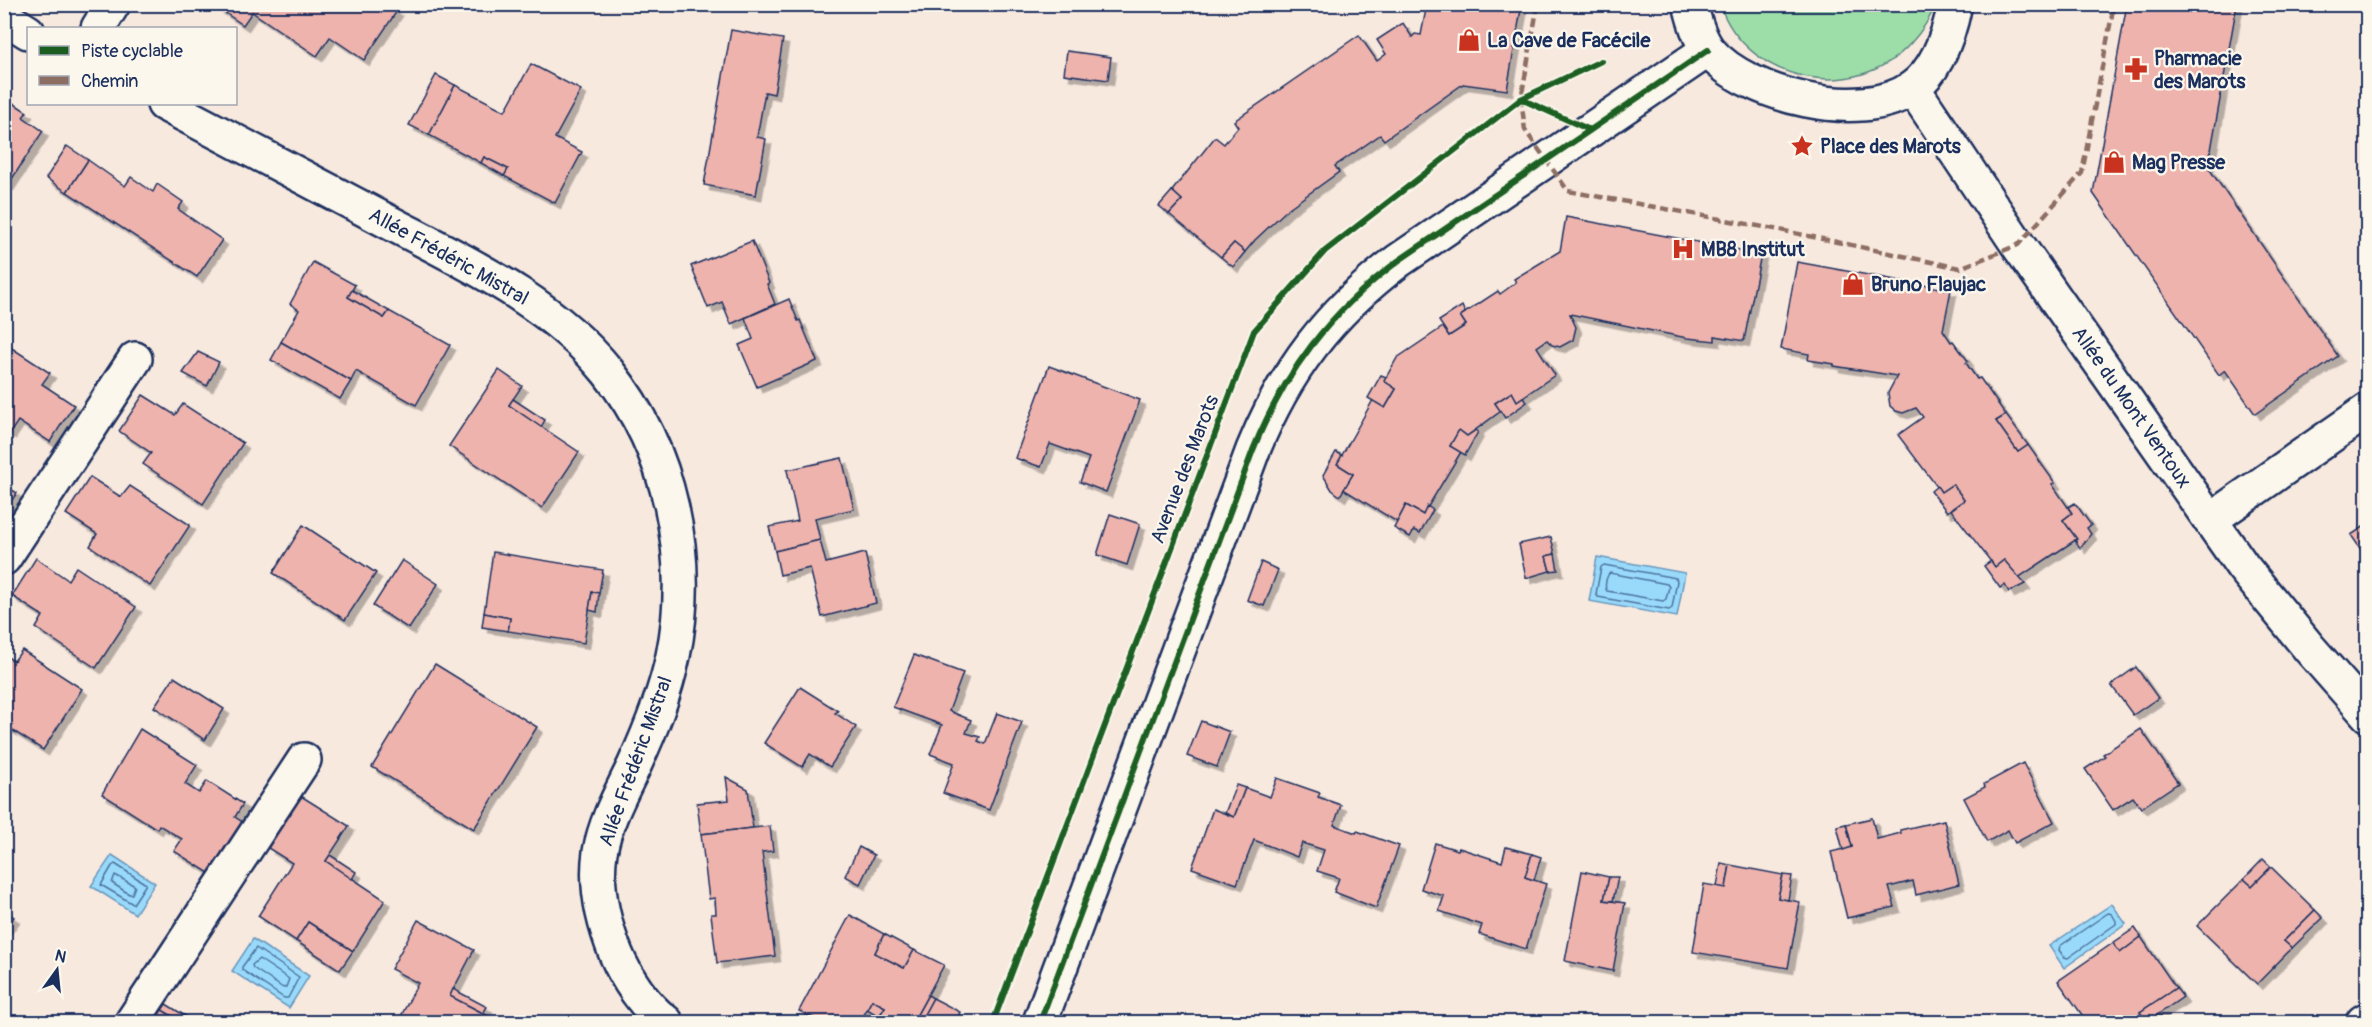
<svg xmlns="http://www.w3.org/2000/svg" width="2372" height="1027" font-family="Pangolin,sans-serif">
  <style>
    .green { fill: #9ddea8; stroke: #5c8683; stroke-width: 1.5 }
    .water { fill: #99dafb; stroke: #6796bc; stroke-width: 1.5 }
    .lines { fill: none; stroke-linecap: round; stroke-linejoin: round }
    .shore { stroke: #4d739d; stroke-width: 1.5 }
    .building { fill: #eeb3ad; stroke: #1b2f5e; stroke-width: 1.5; filter: url(#shadow) }
    .street-casing { stroke: #1b2f5e; stroke-width: 38 }
    .secondary-casing { stroke: #1b2f5e; stroke-width: 38 }
    .street { stroke: #fbf7ec; stroke-width: 33 }
    .secondary { stroke: #fbf7ec; stroke-width: 33 }
    .quiet { stroke: #8d6e63; stroke-width: 4.5; stroke-dasharray: 9 4.5; stroke-linecap: butt }
    .cycleway-casing { stroke: #fbf7ec; stroke-width: 10 }
    .cycleway { stroke: #1b5e20; stroke-width: 6 }
    .labels { text-anchor: middle; stroke-width: 4.5; stroke-linejoin: round; paint-order: stroke }
    .poi-label { font-size: 20px; font-weight: bold; fill: #1b2f5e; stroke: #fbf7ec; text-anchor: start }
    .street-label { font-size: 20px; fill: #1b2f5e; stroke: #fbf7ec }
  </style>
  <defs>
    <filter id="shadow"><feDropShadow dx="5.5" dy="5.5" stdDeviation="0" flood-color="#0004"/></filter>
  </defs>
  <rect width="100%" height="100%" fill="#f8e9df"/>
  <filter id="ink" filterUnits="userSpaceOnUse"><feTurbulence type="fractalNoise" baseFrequency=".0167" numOctaves="2"/><feDisplacementMap in="SourceGraphic" scale="12" xChannelSelector="R" yChannelSelector="G"/><feConvolveMatrix kernelMatrix="1 2 1 2 8 2 1 2 1" color-interpolation-filters="sRGB"/></filter>
  <g filter="url(#ink)">
    <path class="green" d="M 1720,5 L 1720,4 L 1935,5 C 1930,19 1921,32 1911,43 C 1856,105 1747,83 1720,5 Z"/>
    <g class="water">
      <polygon points="1597,557 1685,573 1677,617 1589,601"/>
      <polygon points="112,855 155,883 135,914 91,886"/>
      <polygon points="2112,904 2126,924 2064,968 2049,946"/>
      <polygon points="253,939 309,976 289,1008 232,971"/>
    </g>
    <g class="lines">
      <g class="shore">
        <polygon points="1604,565 1676,578 1677,581 1672,608 1669,610 1598,597 1596,594 1601,567"/>
        <path d="M 1610,573 L 1667,584 L 1669,587 L 1666,599 L 1663,601 L 1607,591 C 1604,587 1606,576 1610,573 Z"/>
        <polygon points="115,864 146,884 133,904 101,885 112,866"/>
        <polygon points="115,875 135,886 132,894 129,894 112,883"/>
        <polygon points="2108,913 2112,914 2116,921 2116,924 2068,958 2064,957 2059,950 2060,946"/>
        <polygon points="256,948 299,977 288,998 284,998 242,970 242,967"/>
        <polygon points="259,959 289,979 286,987 283,988 253,968 252,965"/>
      </g>
    </g>
    <g class="building">
      <polygon points="212,4 387,4 397,11 364,60 330,37 317,56 252,12 243,25"/>
      <polygon points="1427,4 1522,4 1507,90 1463,84 1384,140 1380,135 1335,166 1339,172 1289,208 1255,240 1245,252 1234,243 1221,257 1169,214 1182,200 1172,191 1215,137 1224,144 1238,127 1234,121 1359,35 1377,61 1386,54 1377,40 1403,23 1412,37 1415,34 1421,35"/>
      <polygon points="2127,4 2237,4 2208,167 2338,356 2255,414 2225,370 2219,375 2093,193"/>
      <polygon points="731,30 783,39 774,94 765,92 757,137 766,139 756,195 704,185"/>
      <polygon points="1067,51 1111,57 1108,80 1064,74"/>
      <polygon points="531,64 581,90 555,138 582,152 555,203 504,176 508,169 484,157 481,163 429,135 455,85 505,111"/>
      <polygon points="436,75 455,85 429,135 409,125"/>
      <polygon points="4,97 27,112 23,117 43,131 8,185 4,183"/>
      <polygon points="67,146 88,160 67,192 46,178"/>
      <polygon points="484,157 508,169 504,176 481,163"/>
      <polygon points="88,160 125,186 131,177 153,192 157,184 183,202 178,209 222,240 197,277 67,192"/>
      <polygon points="1172,191 1182,200 1169,214 1159,206"/>
      <polygon points="1566,217 1761,254 1744,341 1715,336 1715,341 1687,338 1570,314 1576,327 1573,340 1560,347 1552,345 1547,340 1537,347 1555,375 1517,401 1512,392 1495,403 1501,411 1467,436 1459,430 1450,446 1461,452 1423,515 1406,505 1397,522 1343,489 1353,474 1337,464 1373,400 1385,408 1396,389 1384,381 1397,358 1443,327 1449,336 1466,325 1460,316 1498,291 1500,294 1507,289 1516,282 1514,279 1560,251"/>
      <polygon points="752,241 769,283 767,284 775,304 731,324 722,302 708,308 691,266"/>
      <polygon points="1234,243 1245,252 1233,267 1221,257"/>
      <polygon points="313,262 355,285 348,297 384,318 389,311 450,345 416,405 356,371 351,381 281,342 299,310 290,304"/>
      <polygon points="1797,262 1951,290 1943,330 1951,342 1953,341 1968,361 1966,363 1977,379 1980,378 2006,415 1996,421 2018,452 2028,445 2055,483 2052,484 2072,513 2063,520 2077,539 2018,578 2004,560 1995,567 1951,510 1964,500 1953,484 1941,492 1898,435 1923,417 1916,408 1903,413 1896,411 1890,406 1888,393 1897,376 1834,366 1834,364 1808,360 1809,354 1781,349"/>
      <polygon points="352,290 389,311 384,318 348,297"/>
      <polygon points="789,299 798,321 800,320 817,361 757,387 739,345 753,339 745,318"/>
      <polygon points="1462,306 1465,313 1460,316 1466,325 1449,336 1439,321"/>
      <polygon points="281,342 351,381 340,399 271,360"/>
      <polygon points="4,343 50,373 42,384 74,405 50,442 18,421 10,433 4,429"/>
      <polygon points="198,352 219,362 207,386 183,373"/>
      <polygon points="1049,366 1140,400 1106,492 1080,482 1089,458 1050,444 1041,467 1015,458"/>
      <polygon points="499,370 522,386 509,405 579,452 542,508 449,446"/>
      <polygon points="1381,375 1386,377 1384,381 1396,389 1385,408 1368,398"/>
      <polygon points="1512,392 1517,401 1523,397 1527,402 1505,418 1495,403"/>
      <polygon points="143,395 175,415 183,404 243,443 203,504 143,464 151,453 119,431"/>
      <polygon points="513,399 545,420 541,427 509,405"/>
      <polygon points="2006,415 2028,445 2018,452 1996,421"/>
      <polygon points="1459,430 1467,436 1476,430 1478,432 1465,455 1450,446"/>
      <polygon points="1336,452 1342,455 1337,464 1353,474 1340,496 1332,490 1323,475"/>
      <polygon points="842,458 854,509 815,518 820,540 775,551 769,527 798,521 787,470"/>
      <polygon points="90,477 121,497 130,486 190,525 150,586 90,546 97,534 66,514"/>
      <polygon points="1953,484 1964,500 1947,512 1931,491 1937,486 1941,492"/>
      <polygon points="4,485 17,493 4,511"/>
      <polygon points="2075,503 2091,525 2087,528 2091,534 2080,548 2075,540 2077,539 2063,520 2072,513 2068,507"/>
      <polygon points="1406,505 1423,515 1427,506 1433,510 1420,533 1414,530 1410,537 1394,528"/>
      <polygon points="1110,514 1140,524 1127,565 1097,555"/>
      <polygon points="2368,524 2368,560 2351,535"/>
      <polygon points="303,525 376,573 345,620 273,573"/>
      <polygon points="1551,537 1555,554 1546,556 1550,571 1526,578 1519,544"/>
      <polygon points="820,540 826,563 865,553 876,603 822,617 810,568 780,575 775,551"/>
      <polygon points="493,552 603,570 599,593 592,592 584,643 508,631 510,618 484,613"/>
      <polygon points="1555,554 1558,570 1550,571 1546,556"/>
      <polygon points="36,558 68,580 76,567 136,607 96,668 36,628 43,616 12,596"/>
      <polygon points="402,560 438,584 409,629 373,606"/>
      <polygon points="2004,560 2025,584 2009,592 2005,585 2000,588 1984,566 1991,561 1995,567"/>
      <polygon points="1261,562 1278,570 1264,606 1247,600"/>
      <polygon points="592,592 599,593 597,612 589,610"/>
      <polygon points="484,613 510,618 508,631 482,627"/>
      <polygon points="22,650 82,689 43,750 4,725 4,655 14,661"/>
      <polygon points="914,655 963,673 949,711 971,720 966,733 980,737 978,741 985,744 997,713 1022,722 989,810 943,793 954,763 930,754 942,725 893,707"/>
      <polygon points="435,664 537,727 474,829 372,767"/>
      <polygon points="2136,667 2158,698 2133,715 2111,685"/>
      <polygon points="174,677 224,709 205,740 154,707"/>
      <polygon points="800,687 838,711 835,713 856,727 830,767 810,754 802,767 764,743"/>
      <polygon points="1201,721 1230,732 1217,767 1187,756"/>
      <polygon points="140,729 197,765 185,784 199,793 207,781 243,804 235,817 244,823 212,875 174,851 182,839 159,825 157,829 102,794"/>
      <polygon points="2141,729 2178,783 2141,808 2133,797 2113,810 2085,769 2105,756 2103,754"/>
      <polygon points="2023,763 2054,822 2015,843 2008,830 1987,842 1964,798 1985,787 1984,784"/>
      <polygon points="726,777 748,789 753,828 701,834 697,803 729,800"/>
      <polygon points="1277,778 1320,793 1318,797 1341,805 1334,825 1356,833 1357,831 1399,846 1376,908 1334,892 1339,878 1317,871 1324,850 1302,843 1297,857 1254,840 1237,884 1192,868 1213,809 1234,817 1245,788 1270,797"/>
      <polygon points="1236,785 1245,788 1234,817 1225,813"/>
      <polygon points="301,796 349,826 326,861 385,900 353,951 308,922 296,941 258,916 292,863 268,848"/>
      <polygon points="1872,818 1877,839 1901,833 1900,830 1944,820 1959,884 1916,895 1913,881 1889,887 1895,907 1847,918 1831,852 1852,847 1846,824"/>
      <polygon points="1846,824 1852,847 1843,850 1837,826"/>
      <polygon points="770,826 773,851 762,852 775,956 717,963 711,914 716,914 715,898 709,899 701,834"/>
      <polygon points="1435,843 1458,850 1459,848 1502,862 1506,847 1532,854 1525,877 1546,884 1526,949 1479,934 1482,925 1439,911 1444,896 1421,889"/>
      <polygon points="859,847 874,855 860,884 845,876"/>
      <polygon points="1532,854 1541,857 1534,880 1525,877"/>
      <polygon points="330,855 356,872 352,879 326,861"/>
      <polygon points="2263,859 2271,867 2252,886 2244,879"/>
      <polygon points="1721,863 1730,865 1726,888 1717,887"/>
      <polygon points="1730,865 1783,875 1778,898 1800,902 1788,968 1693,952 1704,884 1726,888"/>
      <polygon points="2271,867 2315,910 2284,941 2292,948 2257,984 2197,926 2244,879 2252,886"/>
      <polygon points="1582,871 1609,877 1604,900 1625,903 1613,971 1565,961"/>
      <polygon points="1783,875 1792,876 1788,900 1778,898"/>
      <polygon points="1609,877 1618,877 1613,901 1604,900"/>
      <polygon points="2315,910 2323,918 2292,948 2284,941"/>
      <polygon points="4,911 14,917 4,931"/>
      <polygon points="850,915 884,934 875,953 904,968 914,950 944,965 913,1022 893,1022 879,1016 885,1007 872,1000 860,1022 822,1022 799,1011"/>
      <polygon points="418,920 474,950 450,996 500,1022 398,1022 418,983 391,969"/>
      <polygon points="308,922 353,951 340,970 296,941"/>
      <polygon points="2135,928 2141,937 2120,953 2113,943"/>
      <polygon points="884,934 914,950 904,968 875,953"/>
      <polygon points="2141,937 2176,988 2140,1012 2146,1022 2087,1022 2058,981 2113,943 2120,953"/>
      <polygon points="2176,988 2183,997 2147,1022 2140,1012"/>
      <polygon points="453,989 487,1007 483,1013 450,996"/>
      <polygon points="928,995 933,998 920,1022 913,1022"/>
      <polygon points="933,998 960,1012 956,1022 920,1022"/>
      <polygon points="872,1000 885,1007 879,1016 867,1009"/>
      <polygon points="166,1004 187,1017 183,1022 162,1010"/>
      <polygon points="162,1010 180,1022 154,1022"/>
    </g>
    <g class="lines">
      <g class="street-casing">
        <g id="street">
          <polyline points="4,17 28,32"/>
          <polyline points="98,28 113,4"/>
          <polyline points="1913,88 2018,245 2243,567 2310,649 2368,715"/>
          <path d="M 164,104 C 236,142 309,180 381,218 C 462,261 549,299 608,372 C 671,451 693,558 673,656 C 665,695 650,731 634,766 C 621,793 605,822 600,852 C 595,886 603,922 616,954 C 626,978 645,1007 666,1022"/>
          <polyline points="2210,520 2368,410"/>
          <polyline points="4,558 135,359"/>
          <polyline points="132,1022 304,760"/>
          <polyline points="2363,1022 2368,1019"/>
        </g>
      </g>
      <g class="secondary-casing">
        <g id="secondary">
          <path d="M 1690,4 C 1694,20 1699,38 1709,51 C 1747,96 1862,124 1912,88 C 1938,70 1949,34 1955,4"/>
          <path d="M 1040,1022 L 1253,450 C 1285,371 1329,313 1398,261 L 1708,50"/>
        </g>
      </g>
      <use href="#street" class="street"/>
      <use href="#secondary" class="secondary"/>
      <polyline class="quiet" points="1538,4 1521,99 1525,130 1568,191 1780,230 1960,268 2018,245 2082,173 2114,4"/>
      <g class="cycleway-casing">
        <g id="cycleway">
          <polyline points="1521,99 1590,130"/>
          <polyline points="993,1022 1254,331 1325,251 1521,99 1601,61"/>
          <path d="M 1040,1022 L 1253,450 C 1285,371 1329,313 1398,261 L 1708,50"/>
        </g>
      </g>
      <use href="#cycleway" class="cycleway"/>
    </g>
  </g>
  <defs>
    <g id="shop-bare" transform="scale(1.8)"><path d="M-5-2.5h2.3a2.7 3.5 0 0 1 5.4 0H5L5.5 6h-11ZM-1.5-2.5h3a1.5 2.3 0 0 0-3 0Z" fill="#c8321e" stroke="#fbf7ec" stroke-width="2.5" paint-order="stroke"/></g>
    <g id="pharmacy-bare" transform="scale(1.8)"><path d="M-2-6h4v4h4v4h-4v4h-4v-4h-4v-4h4Z" fill="#c8321e" stroke="#fbf7ec" stroke-width="2.5" paint-order="stroke"/></g>
    <g id="sight-bare" transform="scale(1.8)"><path d="M0-6L1.8-2.2L6-1.7L2.9 1.2L3.7 5.4L0 3.3L-3.7 5.4L-2.9 1.2L-6-1.7L-1.8-2.2Z" fill="#c8321e" stroke="#fbf7ec" stroke-width="2.5" paint-order="stroke"/></g>
    <g id="hospital-bare" transform="scale(1.8)"><path d="M-5-5h3v3.5h4V-5h3V5h-3V1.5h-4V5h-3Z" fill="#c8321e" stroke="#fbf7ec" stroke-width="2.5" paint-order="stroke"/></g>
  </defs>
  <g fill-rule="evenodd">
    <use href="#shop-bare" x="1469" y="40"/>
    <use href="#pharmacy-bare" x="2136" y="69"/>
    <use href="#sight-bare" x="1802" y="146"/>
    <use href="#shop-bare" x="2114" y="162"/>
    <use href="#hospital-bare" x="1683" y="249"/>
    <use href="#shop-bare" x="1853" y="284"/>
  </g>
  <g class="labels">
    <g class="poi-label">
      <text x="1487" y="47">La Cave de Facécile</text>
      <text x="2154" y="65">Pharmacie<tspan x="2154" dy="23">des Marots</tspan></text>
      <text x="1820" y="153">Place des Marots</text>
      <text x="2132" y="169">Mag Presse</text>
      <text x="1701" y="256">MB8 Institut</text>
      <text x="1871" y="291">Bruno Flaujac</text>
    </g>
    <g class="street-label">
      <text transform="translate(449 256) rotate(29)" y="7">Allée Frédéric Mistral</text>
      <text transform="translate(2132 407) rotate(55)" y="7">Allée du Mont Ventoux</text>
      <text transform="translate(1184 469) rotate(-69)" y="7">Avenue des Marots</text>
      <text transform="translate(635 761) rotate(-70)" y="7">Allée Frédéric Mistral</text>
    </g>
  </g>
  <rect width="2372" height="1027" fill="none" stroke="#fbf7ec" stroke-width="24"/>
  <rect x="12" y="12" width="2348" height="1003" fill="none" stroke="#1b2f5e" stroke-width="2" filter="url(#ink)"/>
  <rect x="27" y="27" width="210" height="78" fill="#fbf7ec" stroke="#a1a7b3" stroke-width="1.5"/>
  <rect x="39" y="46" width="30" height="9" fill="#1b5e20" stroke="#a1a7b3" stroke-width="1.5"/>
  <text x="81" y="57" font-size="18" fill="#1b2f5e">Piste cyclable</text>
  <rect x="39" y="76" width="30" height="9" fill="#8d6e63" stroke="#a1a7b3" stroke-width="1.5"/>
  <text x="81" y="87" font-size="18" fill="#1b2f5e">Chemin</text>
  <g transform="translate(57 970) rotate(15)" stroke="#fbf7ec" stroke-width="4.5" paint-order="stroke">
  <path d="M0-4.5L10 22L0 15L-10 22Z" fill="#1b2f5e"/>
  <text y="-9" font-size="16" font-weight="bold" text-anchor="middle" fill="#1b2f5e">N</text>
  </g>
</svg>
